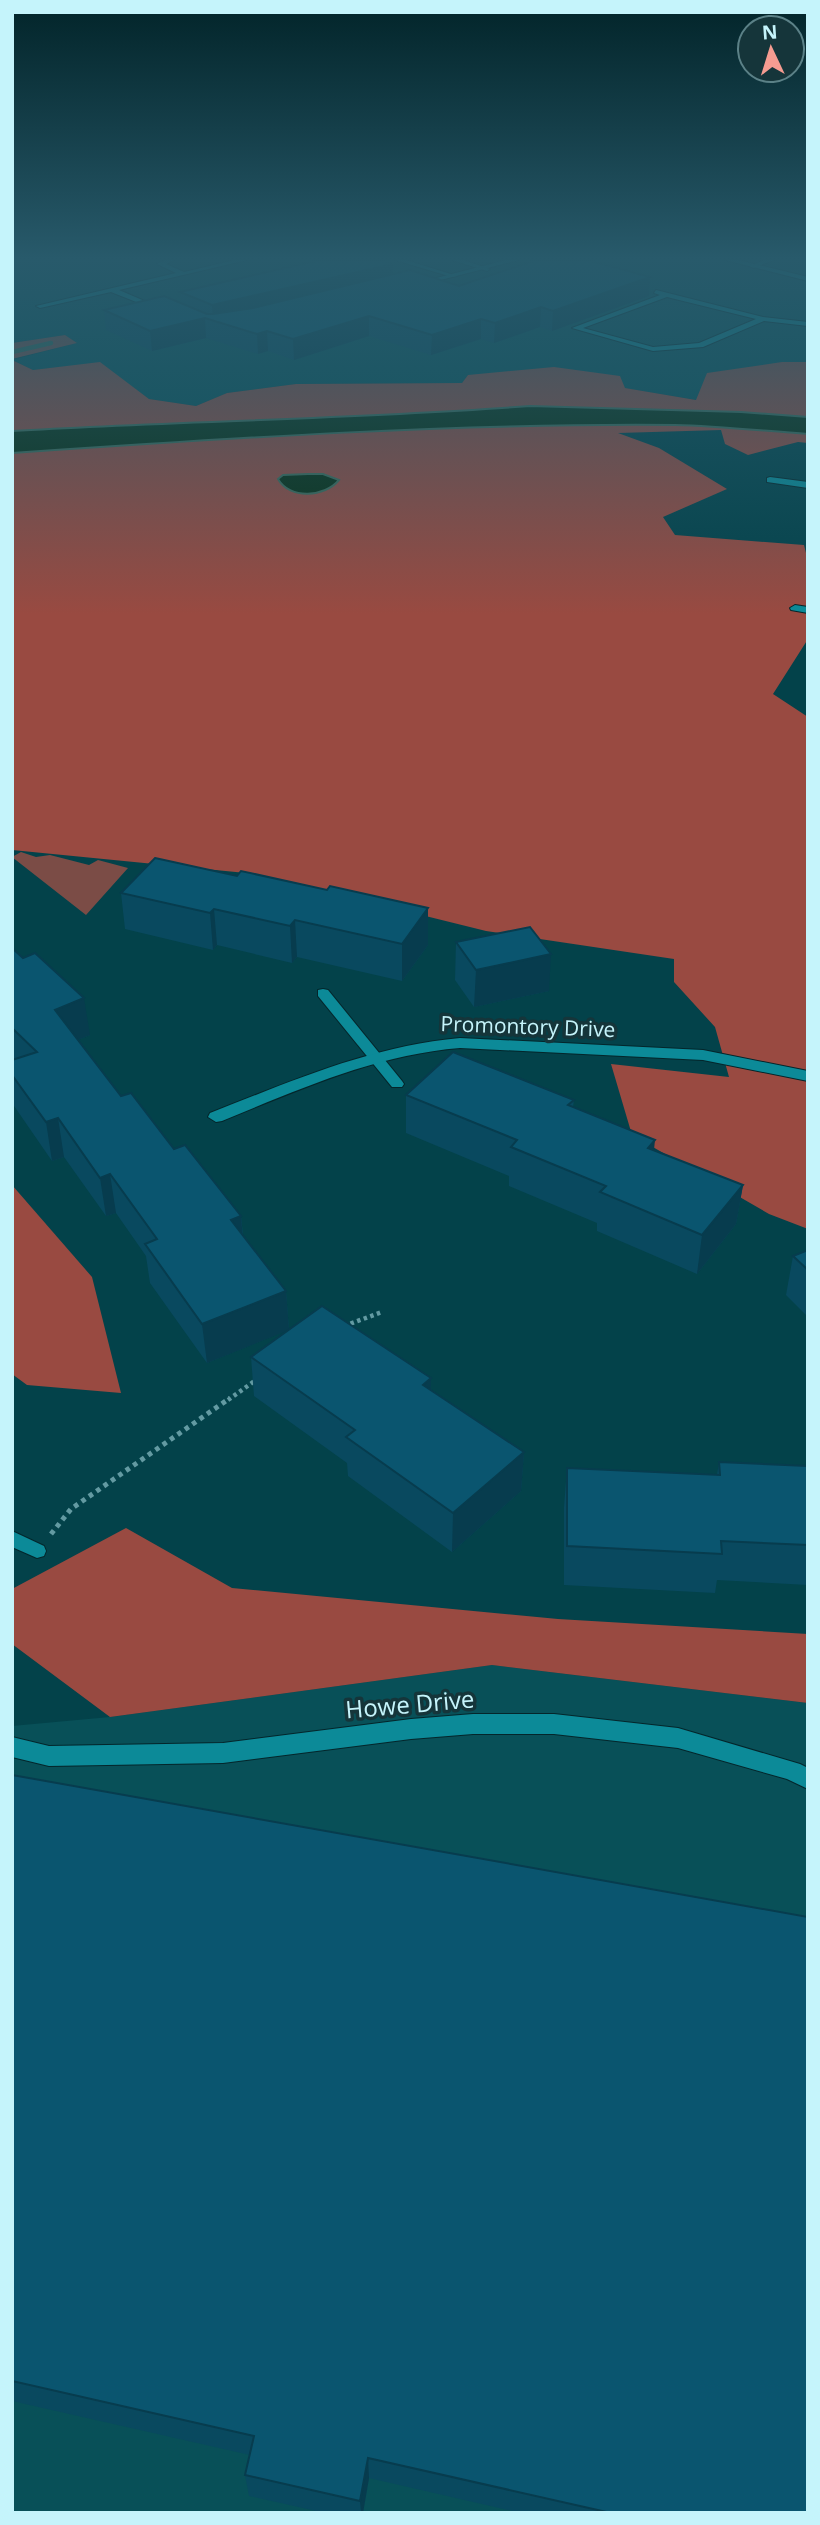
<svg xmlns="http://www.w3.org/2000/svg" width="820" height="2525" font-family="'Open Sans',sans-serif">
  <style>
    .built { fill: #085058 }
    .green { fill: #7b4c46 }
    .forest { fill: #994a41 }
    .water { fill: #092d11; stroke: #416957; stroke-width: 2 }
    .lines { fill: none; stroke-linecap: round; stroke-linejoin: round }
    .stream { stroke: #416957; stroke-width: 4.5 }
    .service-casing { stroke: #04262b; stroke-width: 2 }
    .minor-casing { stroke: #04262b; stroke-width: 2 }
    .secondary-casing { stroke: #04262b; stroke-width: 2 }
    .path-far1 { stroke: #639aa2; stroke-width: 4.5; stroke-dasharray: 3.5 3.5; stroke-linecap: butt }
    .path { stroke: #639aa2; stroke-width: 5; stroke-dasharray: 4.5 4.5; stroke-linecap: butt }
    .service { fill: #0c8a98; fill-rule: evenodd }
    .minor { fill: #0c8a98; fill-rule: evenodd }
    .secondary { fill: #0c8a98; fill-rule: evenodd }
    .wall { fill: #09495f }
    .shaded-wall { fill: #073c4e }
    .building { fill: #0a556f; stroke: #073c4e; stroke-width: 2 }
    .labels { text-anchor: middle; stroke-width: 7; stroke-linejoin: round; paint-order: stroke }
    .street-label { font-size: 21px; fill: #c5f4fb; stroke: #15353a }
    .near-street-label { font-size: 24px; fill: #c5f4fb; stroke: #15353a }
  </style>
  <rect width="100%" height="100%" fill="#03424a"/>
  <g class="built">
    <polygon points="12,260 808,260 808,362 782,362 697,400 624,388 468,375 462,383 296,384 227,393 196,406 149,399 100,363 33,370 12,360 77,343 65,335 12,343"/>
    <polygon points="492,1665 808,1703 808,2513 12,2513 12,1726 110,1717"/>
  </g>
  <polygon class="green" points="21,852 36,857 50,855 89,865 98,860 128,868 86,915 12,857"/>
  <g class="forest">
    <polygon points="65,335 77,343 12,359 12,343"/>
    <polygon points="12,360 33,370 100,362 149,399 196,406 227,393 296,384 462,383 468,375 554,367 620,376 625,388 696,400 707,373 782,362 808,362 808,443 798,442 748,455 725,444 721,430 618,433 659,448 727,489 663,517 675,535 804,545 808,561 808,639 773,694 808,717 808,1229 769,1214 632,1135 611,1064 729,1077 715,1027 674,982 674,959 486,931 256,874 12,850"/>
    <polygon points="12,1185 92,1277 121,1393 27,1385 12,1374"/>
    <polygon points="126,1528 232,1588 558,1619 808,1634 808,1703 492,1665 110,1717 12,1644 12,1589"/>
  </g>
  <g class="water">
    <path d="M 530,406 L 741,412 L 808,417 L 808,434 C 764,431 719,426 675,425 C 454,423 233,438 12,453 L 12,431 C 185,421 357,419 530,406 Z"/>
    <path d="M 308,474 L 323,474 L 339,480 C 325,497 290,500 278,479 L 283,475 Z"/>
  </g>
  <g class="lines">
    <polyline class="stream" points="12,352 51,343"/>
    <g class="service-casing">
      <g id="service">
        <polygon points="165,260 174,260 166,264 184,272 235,260 247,260 119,290 161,308 159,311 111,292 40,308 36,306 176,273 157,264"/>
        <polygon points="395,260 406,260 457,276 452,277"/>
        <polygon points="452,260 463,260 490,269 487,271"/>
        <polygon points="764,260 774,260 753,268 750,266"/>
        <path d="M 656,290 L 763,317 L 808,322 L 808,326 L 764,321 L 703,347 L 653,351 L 572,328 L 660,295 L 654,293 ZM 667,297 L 756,319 L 699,343 L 653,347 L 583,328 Z"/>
        <polygon points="323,989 328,990 402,1081 404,1084 402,1087 392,1087 318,996 318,990"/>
        <polygon points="12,1531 44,1546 46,1551 44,1556 37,1558 12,1547"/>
      </g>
    </g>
    <g class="minor-casing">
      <g id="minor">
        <polygon points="506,260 519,260 417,286 413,284"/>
        <polygon points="770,477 808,482 808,488 767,482 767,478"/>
        <polygon points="795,605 808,607 808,613 791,610 790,608"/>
        <path d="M 460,1038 L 703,1050 L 808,1071 L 808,1081 L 703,1060 L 460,1048 C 375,1055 300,1089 222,1121 L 216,1122 L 208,1117 L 210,1113 C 292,1081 371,1046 460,1038 Z"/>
        <polygon points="473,1714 554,1714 678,1728 800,1764 808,1768 808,1789 787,1779 678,1748 554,1734 473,1734 411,1739 223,1763 49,1766 12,1757 12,1737 49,1746 223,1743 411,1719"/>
      </g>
    </g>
    <g class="secondary-casing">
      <polygon id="secondary" points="725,260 738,260 808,277 808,281"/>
    </g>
    <g class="path-far1">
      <polyline points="344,1326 382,1312"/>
      <polyline points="228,1400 256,1380"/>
    </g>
    <polyline class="path" points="51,1534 71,1509 230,1398"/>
    <use href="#service" class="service"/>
    <use href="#minor" class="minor"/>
    <use href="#secondary" class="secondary"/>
  </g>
  <g class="wall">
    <polygon points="393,274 459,286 650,277 649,296 552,331 540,327 494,343 481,339 431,355 369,336 294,360 268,351 258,354 206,338 152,351 106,330 104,310 181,303 180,292"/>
    <polygon points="237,876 428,908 428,945 402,981 297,957 292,963 217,945 213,950 125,929 121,893"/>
    <polygon points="456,942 549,991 474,1007 455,980"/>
    <polygon points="12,948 90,1035 78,1040 121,1096 241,1216 243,1235 286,1291 289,1330 431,1378 430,1390 524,1452 521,1491 452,1552 348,1476 347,1463 254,1396 251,1357 288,1330 207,1363 150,1283 146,1256 116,1213 106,1216 64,1157 52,1161 12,1103"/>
    <polygon points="406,1095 574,1100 573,1107 654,1150 743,1185 736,1224 697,1274 597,1231 597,1223 509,1186 509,1176 406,1133"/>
    <polygon points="808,1250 808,1317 786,1295 793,1256"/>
    <polygon points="719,1462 808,1466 808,1585 717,1580 715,1593 564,1585 564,1507 567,1468 717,1475"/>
    <polygon points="12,1775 808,2513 521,2513 369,2478 363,2513 325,2513 249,2496 245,2475 250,2455 12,2401"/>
  </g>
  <g class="shaded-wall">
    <polygon points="393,264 393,284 213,321 212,305"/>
    <polygon points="650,277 649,296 552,331 553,311"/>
    <polygon points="541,307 540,327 494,343 495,323"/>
    <polygon points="369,316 369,336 294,360 293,339"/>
    <polygon points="205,318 206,338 152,351 150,331"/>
    <polygon points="481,319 481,339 431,355 432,335"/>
    <polygon points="267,331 268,351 258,354 257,334"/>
    <polygon points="428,908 428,945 402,981 402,944"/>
    <polygon points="214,909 217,945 213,950 210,913"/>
    <polygon points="295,920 297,957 292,963 290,926"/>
    <polygon points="551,954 549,991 474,1007 476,970"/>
    <polygon points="84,998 90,1035 61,1047 55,1010"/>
    <polygon points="58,1118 64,1157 52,1161 46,1122"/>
    <polygon points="655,1140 651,1178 648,1148"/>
    <polygon points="110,1174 116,1213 106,1216 100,1178"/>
    <polygon points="743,1185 736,1224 697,1274 702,1235"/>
    <polygon points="241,1216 244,1255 231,1220"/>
    <polygon points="286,1291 289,1330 207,1363 202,1324"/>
    <polygon points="431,1378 430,1418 423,1385"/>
    <polygon points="524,1452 521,1491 452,1552 453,1513"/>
    <polygon points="368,2458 369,2478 363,2513 361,2513 360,2501"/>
  </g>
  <g class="building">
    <polygon points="320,260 381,260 393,264 212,305 180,292"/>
    <polygon points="536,260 588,260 650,277 553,311 541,307 495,323 481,319 432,335 369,316 293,339 267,331 257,334 205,318 150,331 104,310 164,296 207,314 213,314 253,308 410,270 459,286"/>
    <polygon points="155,858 237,876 241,871 327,890 330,886 428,908 402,944 295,920 290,926 214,909 210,913 121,893"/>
    <polygon points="530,927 551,954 476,970 456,942"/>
    <polygon points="12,948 23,958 35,953 84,998 55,1010 121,1096 131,1093 174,1149 185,1145 241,1216 231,1220 286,1291 202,1324 145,1244 157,1239 110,1174 100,1178 58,1118 46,1122 12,1075 12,1060 37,1052 12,1028"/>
    <polygon points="453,1052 574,1100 568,1105 655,1140 648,1148 743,1185 702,1235 600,1192 606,1186 511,1147 517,1140 406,1095"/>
    <polygon points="808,1250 808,1270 793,1256"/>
    <polygon points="322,1306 431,1378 423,1385 524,1452 453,1513 346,1437 355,1430 251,1357"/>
    <polygon points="719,1462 808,1466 808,1545 721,1541 722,1554 567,1546 567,1468 720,1475"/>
    <polygon points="12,1775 808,1917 808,2513 611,2513 368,2458 360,2501 245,2475 254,2436 12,2381"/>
  </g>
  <linearGradient id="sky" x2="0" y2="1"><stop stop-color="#022429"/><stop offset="0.42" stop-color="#285a6b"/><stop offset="1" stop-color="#285a6b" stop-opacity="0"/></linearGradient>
  <rect width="820" height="614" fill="url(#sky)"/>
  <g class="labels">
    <g class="street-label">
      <text transform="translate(528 1027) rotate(2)" y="7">Promontory Drive</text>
    </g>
    <g class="near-street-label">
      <text transform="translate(410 1705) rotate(-5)" y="8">Howe Drive</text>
    </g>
  </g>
  <rect width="820" height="2525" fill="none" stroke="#c5f4fb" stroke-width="28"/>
  <g transform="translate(771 49) rotate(356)"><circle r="33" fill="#15353a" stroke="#5b8187" stroke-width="2"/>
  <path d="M0-5L12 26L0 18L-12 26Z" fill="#f59c91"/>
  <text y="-10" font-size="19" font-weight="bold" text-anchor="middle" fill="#c5f4fb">N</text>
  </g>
</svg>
